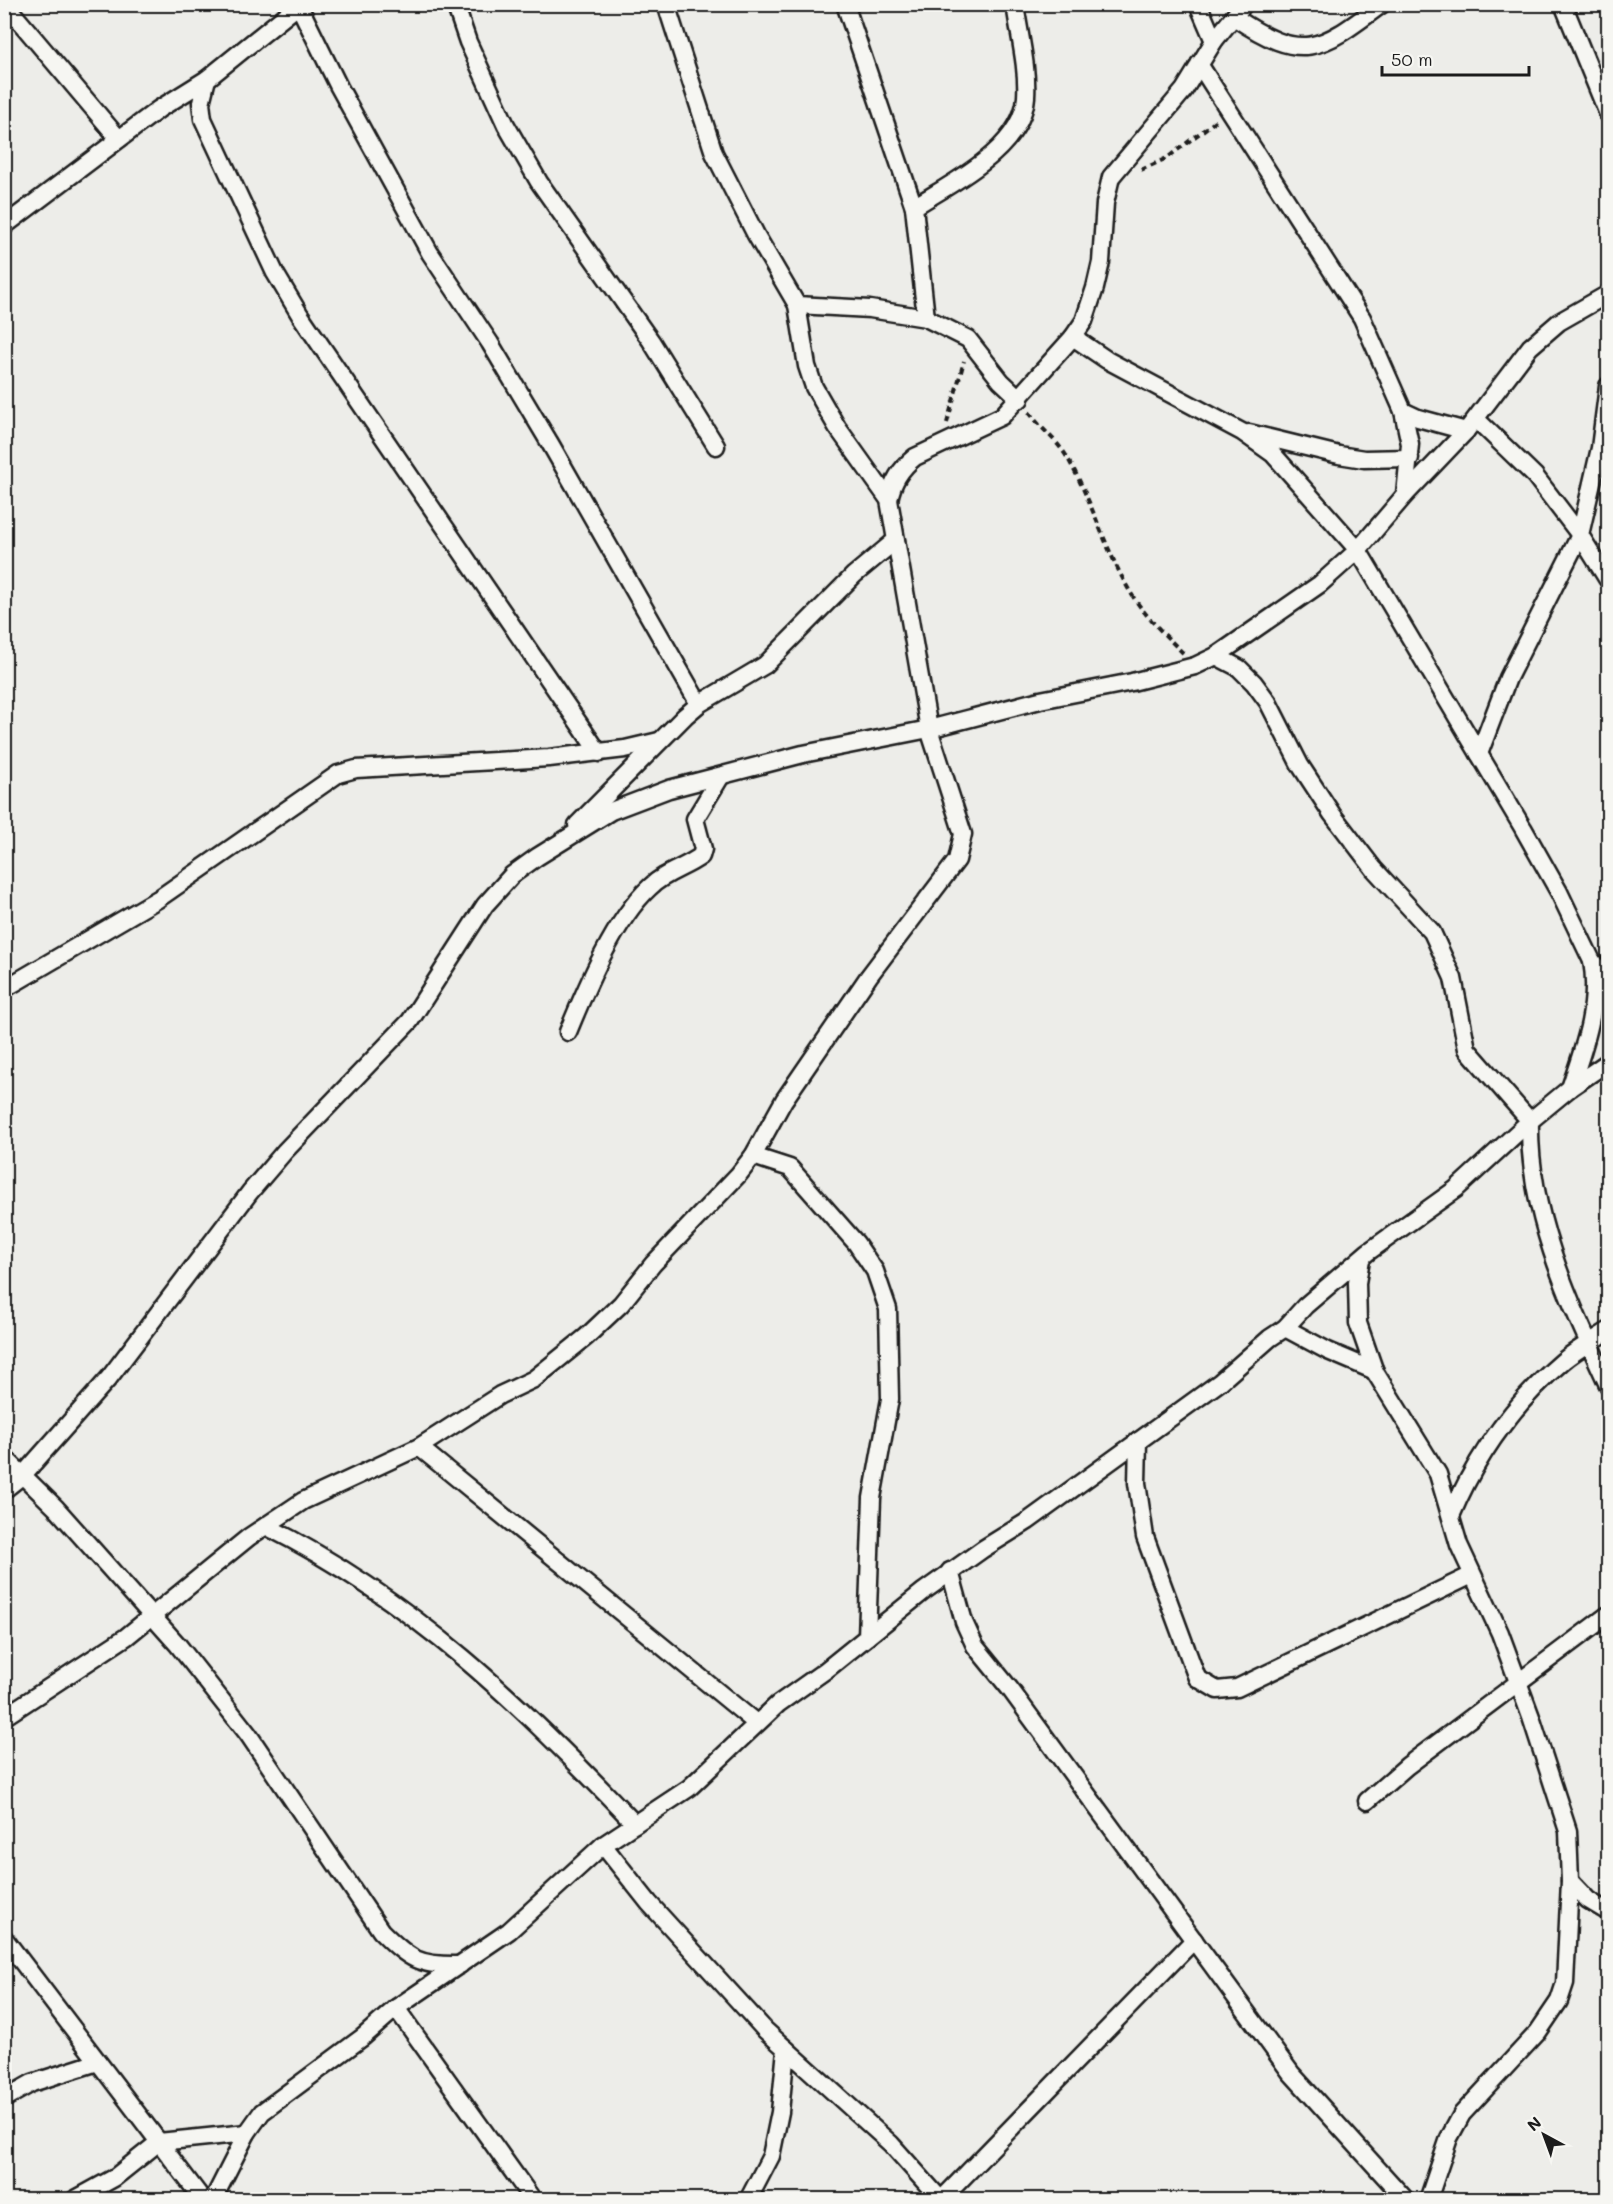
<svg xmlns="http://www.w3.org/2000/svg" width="1613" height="2204" font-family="Mali,sans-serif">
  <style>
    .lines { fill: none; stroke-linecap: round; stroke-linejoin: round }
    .street-casing { stroke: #1c1c1c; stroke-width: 21 }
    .path { stroke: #1c1c1c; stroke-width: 4; stroke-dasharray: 6 4.5; stroke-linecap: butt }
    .street { stroke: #f6f6f2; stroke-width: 16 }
  </style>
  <rect width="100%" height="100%" fill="#edede9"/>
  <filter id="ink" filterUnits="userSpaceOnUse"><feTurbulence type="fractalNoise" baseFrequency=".0167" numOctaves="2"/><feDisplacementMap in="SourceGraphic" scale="12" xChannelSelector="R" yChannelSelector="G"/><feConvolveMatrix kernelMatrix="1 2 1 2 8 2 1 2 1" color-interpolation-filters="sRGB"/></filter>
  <g filter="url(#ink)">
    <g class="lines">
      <g class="street-casing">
        <g id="street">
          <polyline points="5,4 119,139"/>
          <polyline points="455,4 468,42 506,125 539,182 651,341 716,446"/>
          <polyline points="666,4 714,153 756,235 797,305 870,309 926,318 968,339 1001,381 1020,399"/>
          <polyline points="845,4 914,207"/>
          <polyline points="1198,4 1214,41"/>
          <polyline points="1563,4 1608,114"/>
          <polyline points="299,6 339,87 430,253 490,343 551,445 699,704"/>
          <path d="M 1234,17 C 1304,64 1320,50 1382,4"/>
          <polyline points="1199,64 1362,318 1403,411 1410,444 1405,495"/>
          <polyline points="207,79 201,103 203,119 275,273 300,315 599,753"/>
          <polyline points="4,226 159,109 207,79 300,4"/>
          <path d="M 926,318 L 914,207 C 953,182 1022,149 1026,97 C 1028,67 1019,34 1015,4"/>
          <polyline points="1073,337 1107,360 1242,432 1273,454 1358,550 1523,828 1559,892 1592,961 1608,979"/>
          <polyline points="1403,411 1418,418 1466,431"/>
          <polyline points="1476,419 1535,476 1580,535 1608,580"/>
          <polyline points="1249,433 1339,455 1364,459 1410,458"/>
          <path d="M 889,500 C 892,482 900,469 915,457 L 1002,416 L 1073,337 L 1084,321 L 1095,288 L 1101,262 L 1105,203 L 1111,177 L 1184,90 L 1214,41 L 1244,4"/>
          <path d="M 1216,656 L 1239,668 L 1254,683 L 1268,702 L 1300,765 L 1332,814 L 1374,869 L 1432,932 L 1453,978 L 1467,1049 L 1530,1121 C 1528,1215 1570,1302 1608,1385"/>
          <polyline points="1479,754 1508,678 1580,535 1600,448 1608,386"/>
          <polyline points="577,825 685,716 699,704 765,665 854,575 896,540"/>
          <polyline points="4,989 158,899 338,774 356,769 549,758 625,749 659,741"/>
          <path d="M 568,1032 C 586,988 615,919 650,887 C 665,872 685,868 701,856 L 703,849 L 695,819 L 721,776"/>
          <path d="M 1570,1088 C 1584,1048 1600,1004 1592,961"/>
          <polyline points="753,1156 790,1168 856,1243 875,1271 888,1309 890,1399 872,1498 867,1637"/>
          <polyline points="1361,1259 1357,1283 1358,1323 1375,1372 1438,1474 1459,1545 1500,1633 1531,1717 1568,1831 1570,1881 1565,1983 1559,2001 1538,2032 1462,2114 1449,2138 1428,2200"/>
          <polyline points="1285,1328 1328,1351 1375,1371"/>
          <polyline points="1138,1441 1137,1483 1145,1537 1197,1678 1217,1690 1237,1688 1472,1575"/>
          <polyline points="419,1447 756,1723"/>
          <path d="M 4,1457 L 56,1508 L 178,1645 L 248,1734 L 381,1931 C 410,1960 419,1966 460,1965"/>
          <polyline points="4,1490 23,1475 109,1378 250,1192 285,1151 410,1021 485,905 512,875 537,857 611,811 669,789 803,754 929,729 1040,700 1132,682 1195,666 1216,656 1320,584 1358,550 1405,495 1466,431 1530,347 1559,322 1608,294"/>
          <path d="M 1451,1516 C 1476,1456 1513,1404 1563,1361 C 1577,1349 1593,1341 1608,1331"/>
          <path d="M 266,1526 C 415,1601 521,1704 635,1824"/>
          <polyline points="950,1571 964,1622 975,1646 1010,1689 1291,2073 1406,2200"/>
          <polyline points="4,1717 126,1637 249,1537 303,1501 419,1447 500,1395 534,1379 586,1337 621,1304 653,1264 739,1174 753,1156 784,1100 869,976 957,860 963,834 929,729 889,500 837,427 814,387 807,366 797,305"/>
          <polyline points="1367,1801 1407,1766 1608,1615"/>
          <polyline points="603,1845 649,1903 765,2030 891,2144 941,2200"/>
          <polyline points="1570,1881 1588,1900 1608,1912"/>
          <polyline points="4,1938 203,2200"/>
          <polyline points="396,2008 533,2200"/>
          <polyline points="4,2099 32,2083 98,2062"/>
          <polyline points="74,2200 114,2178 159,2142 247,2133"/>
          <polyline points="213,2200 247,2133 262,2112 363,2037 396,2008 509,1931 603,1845 689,1788 778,1704 826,1670 924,1591 983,1549 1028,1521 1220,1382 1270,1338 1285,1328 1305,1306 1368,1252 1456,1189 1530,1121 1570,1088 1608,1062"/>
          <polyline points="748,2200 771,2156 780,2112 786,2049"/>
          <polyline points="941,2200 1194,1940"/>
        </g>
      </g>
      <g class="path">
        <polyline points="1141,170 1167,158 1217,120"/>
        <path d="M 1029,412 C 1040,428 1056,439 1067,457 C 1093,502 1106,554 1134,598 C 1148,619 1166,636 1183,653"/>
        <polyline points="947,423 964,361"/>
      </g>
      <use href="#street" class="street"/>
    </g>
  </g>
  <rect width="1613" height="2204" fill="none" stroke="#f6f6f2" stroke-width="24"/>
  <rect x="12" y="12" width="1589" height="2180" fill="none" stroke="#1c1c1c" stroke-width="2" filter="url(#ink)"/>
  <g transform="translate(1544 2135) rotate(319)" stroke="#f6f6f2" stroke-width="4.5" paint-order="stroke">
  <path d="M0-4.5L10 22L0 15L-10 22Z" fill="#1c1c1c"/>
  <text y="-9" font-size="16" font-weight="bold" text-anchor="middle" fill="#1c1c1c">N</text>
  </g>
  <path d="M1382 66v9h147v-9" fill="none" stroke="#1c1c1c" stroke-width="3"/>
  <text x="1391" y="66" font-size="18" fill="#1c1c1c" stroke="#f6f6f2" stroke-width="4.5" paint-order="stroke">50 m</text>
</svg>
